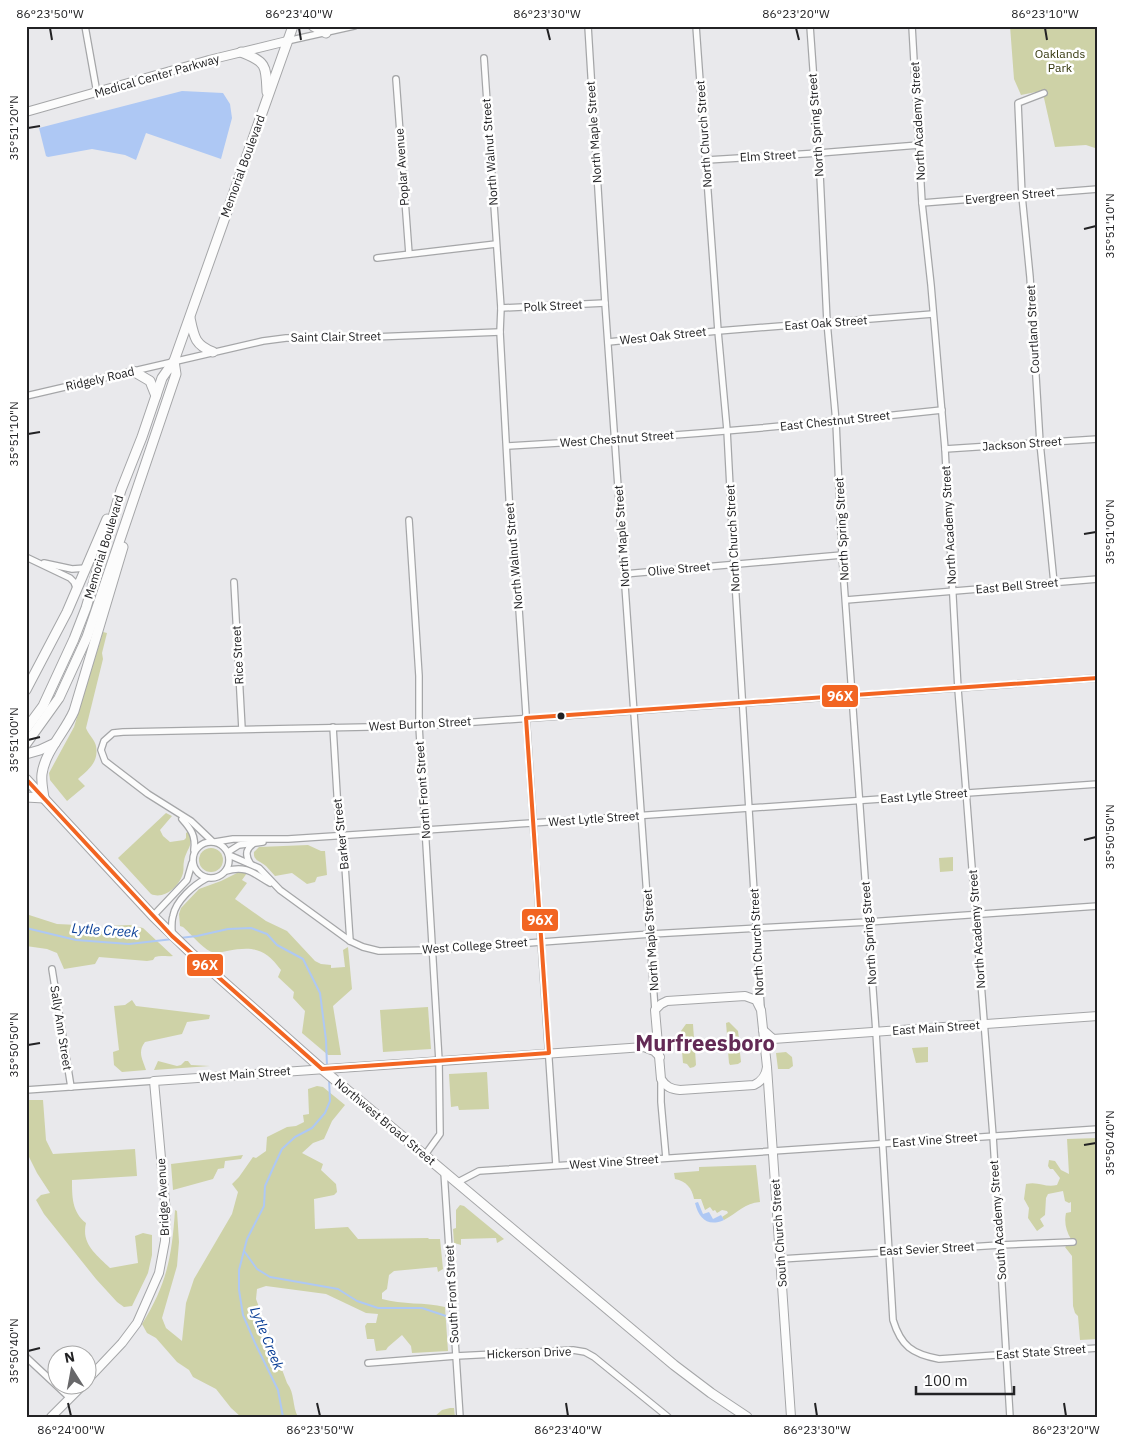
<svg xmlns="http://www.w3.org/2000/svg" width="1124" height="1443" font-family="'IBM Plex Sans',sans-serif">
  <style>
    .green { fill: #ced2a7 }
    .water { fill: #aec8f4 }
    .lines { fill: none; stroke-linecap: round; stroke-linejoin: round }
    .stream { stroke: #aec8f4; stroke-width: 2 }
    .street-casing { stroke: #a5a6a8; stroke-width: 8 }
    .secondary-casing { stroke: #a5a6a8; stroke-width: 10 }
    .primary-casing { stroke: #a5a6a8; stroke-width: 11 }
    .street { stroke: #fcfcfc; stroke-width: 5.5 }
    .secondary { stroke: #fcfcfc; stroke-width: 8 }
    .primary { stroke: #fcfcfc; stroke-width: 9 }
    .bus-1-casing { stroke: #fff; stroke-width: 8 }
    .bus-1 { stroke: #f26522; stroke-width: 4 }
    .ticks { fill: none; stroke: #222224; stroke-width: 2 }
    .bus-dot { fill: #222224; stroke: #fff; stroke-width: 2 }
    .labels { text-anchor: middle; stroke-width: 5; stroke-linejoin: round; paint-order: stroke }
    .park-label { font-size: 12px; fill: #33360c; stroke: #fff }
    .street-label { font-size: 12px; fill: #222224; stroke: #fff }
    .water-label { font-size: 14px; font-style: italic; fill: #093e96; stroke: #fff }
    .town-label { font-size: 22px; font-weight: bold; fill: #632a55; stroke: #fff }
    .line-badge { stroke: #fff; stroke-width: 2 }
    .badge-label { font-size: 14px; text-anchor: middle; font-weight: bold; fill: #fff }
    .neatline { fill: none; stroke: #222224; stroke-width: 2 }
    .ticks-label { font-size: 12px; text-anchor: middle; fill: #222224 }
  </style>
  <rect width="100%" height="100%" fill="#e9e9ec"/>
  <g class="green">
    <polygon points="1010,26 1098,26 1098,149 1086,145 1055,147 1044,98 1041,91 1021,95 1014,79"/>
    <path d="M 103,632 L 107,633 L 102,653 L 103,659 L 86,728 C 88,734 95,740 96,746 C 99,762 89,769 78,779 L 85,786 L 67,801 L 50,780 L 49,773 L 74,727 Z"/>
    <path d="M 166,813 L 172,816 L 160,830 L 163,836 L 170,842 L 184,840 L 186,838 L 186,833 L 189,831 C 194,847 187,847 184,861 C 183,865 184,869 183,873 C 180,886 164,900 151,894 L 118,858 Z"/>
    <path d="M 308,845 L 321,851 L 325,851 L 327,875 L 317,877 L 315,882 L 307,884 L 292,873 L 275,876 C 272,873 269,869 266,866 C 260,861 253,861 254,852 L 259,847 Z"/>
    <circle cx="211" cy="860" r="12"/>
    <polygon points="953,857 953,871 940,872 939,858"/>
    <path d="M 237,873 L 247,873 L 242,880 L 247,883 L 235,899 L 266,921 L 287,931 L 315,961 L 321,964 L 331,965 L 331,968 L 345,967 L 343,950 L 348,947 L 352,989 L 333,1006 L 341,1055 L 328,1055 L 302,1033 L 305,1011 L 293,998 L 294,992 L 278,977 L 281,970 C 265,948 253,946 227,951 C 223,952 217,953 212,952 C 204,950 190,933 183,927 L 180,926 L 179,914 L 181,908 L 199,889 L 221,881 Z"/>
    <path d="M 26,914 L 57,924 L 78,925 L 91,929 L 107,926 L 130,925 L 143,928 L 173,956 C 167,957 161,955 155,957 L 153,960 L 147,961 L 99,957 L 95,964 L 64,969 L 57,953 L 47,949 L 26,946 Z"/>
    <path d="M 132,1000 L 136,1006 L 210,1015 L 209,1019 L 187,1022 L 182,1034 L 145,1042 C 137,1052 143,1060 146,1070 L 122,1072 L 114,1065 L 113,1052 L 119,1050 L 114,1006 L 125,1005 Z"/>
    <polygon points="428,1007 431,1049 383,1052 380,1010"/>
    <polygon points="729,1022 738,1031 739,1039 735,1039 727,1035 726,1023"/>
    <polygon points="686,1024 693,1024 694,1039 689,1044 684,1044 682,1041 681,1031"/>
    <polygon points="739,1044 741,1062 738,1064 730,1065 729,1063 728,1051 732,1049 735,1045"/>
    <polygon points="928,1047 928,1062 916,1063 912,1048"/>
    <polygon points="688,1048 695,1050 696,1065 694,1067 690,1068 687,1064 683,1063 682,1051"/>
    <polygon points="786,1052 792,1057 793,1066 789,1069 778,1069 776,1053"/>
    <polygon points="158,1061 177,1066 181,1065 185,1061 188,1061 191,1065 210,1066 154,1070"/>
    <polygon points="487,1072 489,1109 459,1110 458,1106 451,1107 449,1074"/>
    <path d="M 317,1086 L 323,1087 L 345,1105 L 332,1121 L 324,1139 L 313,1143 L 302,1153 L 323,1164 L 321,1170 L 336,1184 L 337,1192 L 334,1195 L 314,1199 L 315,1229 L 348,1227 L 358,1239 L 428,1238 L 429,1239 L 440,1239 L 443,1269 L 438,1272 L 437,1267 L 394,1271 L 389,1275 L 387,1289 L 382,1293 L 382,1299 C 402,1305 425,1302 445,1307 L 448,1351 L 412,1353 L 411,1346 L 402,1335 L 388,1347 L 386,1350 L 376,1351 L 374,1339 L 367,1339 L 365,1326 L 367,1323 L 376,1323 L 378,1314 L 366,1313 L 326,1294 L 266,1286 L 257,1289 L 256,1299 L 287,1383 C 295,1393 292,1406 298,1417 L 241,1417 L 231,1408 L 216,1389 L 193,1377 L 189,1370 L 177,1362 L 156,1338 L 147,1333 L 142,1324 C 167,1284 172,1256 175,1210 L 177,1211 L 179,1242 L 177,1266 L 162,1318 L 166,1328 L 182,1341 L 186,1303 L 194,1279 L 232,1214 L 238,1192 L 232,1184 L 239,1177 L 253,1157 L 256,1158 L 266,1151 L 267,1137 L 287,1127 L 296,1126 L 304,1122 L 303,1115 L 309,1114 L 308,1089 Z"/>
    <path d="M 26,1100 L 43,1100 L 46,1140 L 53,1154 L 135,1149 L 137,1176 L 72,1180 C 72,1197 72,1212 86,1223 C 81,1244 96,1254 110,1268 L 138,1263 L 135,1236 L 143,1233 L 152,1235 L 152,1255 L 148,1273 L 132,1306 L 124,1307 L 117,1302 L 96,1279 L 44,1214 L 36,1200 L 41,1195 L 50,1193 L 37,1173 L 26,1151 Z"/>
    <path d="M 1098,1138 L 1098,1339 L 1080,1340 L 1078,1316 L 1075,1313 L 1073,1306 L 1072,1256 L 1065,1247 L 1069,1244 L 1071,1239 C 1066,1231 1064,1222 1066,1213 L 1071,1212 L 1071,1202 L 1069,1203 L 1065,1201 L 1063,1191 L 1048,1194 L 1046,1198 L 1045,1215 L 1040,1219 L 1044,1226 L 1037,1231 L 1028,1218 L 1029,1208 L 1024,1199 L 1026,1184 C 1039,1181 1045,1188 1057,1185 L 1060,1178 L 1053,1169 L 1050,1169 L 1048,1166 L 1049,1160 L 1055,1161 L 1061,1170 L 1069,1174 L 1067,1139 Z"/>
    <polygon points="243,1155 241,1159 225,1161 224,1168 218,1169 213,1179 173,1190 171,1164"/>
    <path d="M 756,1165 L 760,1202 C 745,1203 737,1213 724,1220 L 722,1217 L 728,1213 L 727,1211 L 722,1210 L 717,1213 L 715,1210 L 713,1211 L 710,1207 L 705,1210 L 701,1199 L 694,1199 C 692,1188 686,1181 675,1179 L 674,1173 L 699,1171 L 699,1167 Z"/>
    <polygon points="460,1205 464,1206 504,1239 497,1243 496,1238 461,1239 461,1245 454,1243 453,1229 456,1228 456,1210"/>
    <polygon points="450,1408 454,1408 455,1417 434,1417 442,1410"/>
  </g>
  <g class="water">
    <polygon points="182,91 223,93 230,104 232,118 221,159 146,133 136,160 125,155 92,149 48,157 46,156 39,128"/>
    <path d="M 698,1202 L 703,1214 L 709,1212 L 713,1219 L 721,1215 L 724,1220 C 708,1227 699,1219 695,1203 Z"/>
  </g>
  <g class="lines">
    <g class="stream">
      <polyline points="26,928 76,940 129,944 173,939"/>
      <polyline points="180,938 197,936 228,929 251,928 267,934 277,945 303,959 320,993 326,1040 327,1066"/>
      <polyline points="244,1251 257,1269 270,1277 338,1289 357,1301 378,1308 422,1308 446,1316"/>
      <polyline points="283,1417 278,1390 255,1343 243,1315 239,1290 239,1270 247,1239 264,1206 265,1186 274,1166 282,1149 295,1137 312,1128 325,1113 330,1101 329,1078"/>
    </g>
    <g class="street-casing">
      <g id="street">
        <polyline points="85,26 97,93"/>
        <polyline points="588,26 605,303 655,1010"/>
        <polyline points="696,26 718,331 727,430 734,564 761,1007"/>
        <path d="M 810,26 L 819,153 L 827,322 L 836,422 L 842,555 L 876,1032 L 893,1320 C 901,1346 912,1354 939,1359 L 1098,1348"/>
        <polyline points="912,26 922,203 931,285 945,449 958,689 993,1136 1010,1417"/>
        <polyline points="287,41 354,26"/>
        <polyline points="484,58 501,308 500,332 510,515 518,594 556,1165"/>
        <polyline points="396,79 409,254"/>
        <polyline points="1044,93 1018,103 1022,196 1030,277 1040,443 1054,583"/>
        <polyline points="707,160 819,153 919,145"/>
        <polyline points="922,203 1098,189"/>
        <polyline points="377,258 496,244"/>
        <polyline points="501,308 605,303"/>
        <polyline points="608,342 718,331 933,314"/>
        <polyline points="26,396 263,341 286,338 373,337 500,332"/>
        <path d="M 507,446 C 652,438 798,426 942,410"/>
        <polyline points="945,449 1098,439"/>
        <polyline points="409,520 419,676 419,726 439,1061 440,1134 425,1155"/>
        <polyline points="26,557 70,578 74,582 77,590"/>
        <polyline points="44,563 72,569 86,568"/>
        <polyline points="624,574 842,555"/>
        <polyline points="234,582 242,729"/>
        <polyline points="846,600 1098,579"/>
        <polyline points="333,727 339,827 343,836 350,941"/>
        <path d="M 182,819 C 191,829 196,836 194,850"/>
        <polyline points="212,841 191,821 148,794 105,761 101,750 104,741 113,733 123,732 419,726 1098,678"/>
        <circle cx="211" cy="860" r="18"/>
        <polyline points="215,842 233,839 288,839 532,823 1098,784"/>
        <polyline points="228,852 239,845 263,842"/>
        <polyline points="229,855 259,868 280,890 350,941 363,947 379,951 432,950 651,934 868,922 1098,906"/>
        <path d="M 250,863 C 245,855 246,849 253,844"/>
        <path d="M 226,871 C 246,865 253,873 270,883"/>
        <polyline points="153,916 187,880 192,863"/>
        <path d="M 172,936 C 172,929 171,922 173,916 C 176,900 194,885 207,878"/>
        <polyline points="52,969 71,1087"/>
        <polyline points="661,1079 661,1102 666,1158"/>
        <polyline points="26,1090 154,1081"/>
        <polyline points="444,1172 460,1417"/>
        <polyline points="458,1182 479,1171 1098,1129"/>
        <polyline points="781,1259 1000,1245 1073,1242"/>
        <polyline points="26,1357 70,1398"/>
        <polyline points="368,1363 456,1356 573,1350 585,1352 594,1357 668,1417"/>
      </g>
    </g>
    <g class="secondary-casing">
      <g id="secondary">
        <polyline points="26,112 209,60 287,41"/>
        <polyline points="763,1030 773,1039 1098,1016"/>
        <path d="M 767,1067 C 766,1076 762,1081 754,1085 L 680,1090 C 671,1089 666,1087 661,1079 L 655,1010 L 661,1004 L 667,1001 L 745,996 L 756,1000 L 761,1010 L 767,1067 L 791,1417"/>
        <polyline points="88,1379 122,1343 137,1323 159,1273 165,1241 166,1213 154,1081 644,1047 654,1051 660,1057"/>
        <polyline points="51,1417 82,1386"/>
      </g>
    </g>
    <g class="primary-casing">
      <g id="primary">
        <polyline points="313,26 326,33"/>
        <path d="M 241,52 C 267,62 266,66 267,92"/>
        <path d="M 190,318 C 194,337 195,345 213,352"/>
        <polyline points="133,371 150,381 156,396"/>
        <polyline points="26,690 67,612 107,519"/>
        <polyline points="26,729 43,706 74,639 86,608 121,490 142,437 162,378 174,361 293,26"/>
        <polyline points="26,744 59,698 87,637 176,374 174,361"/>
        <polyline points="26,754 40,750 55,743"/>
        <polyline points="26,779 153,916 190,952 322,1069 674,1365 711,1393 747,1417"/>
        <polyline points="26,797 44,798"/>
        <path d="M 44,798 C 43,790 41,782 42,774 C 45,751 65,732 74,711 L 123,547"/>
      </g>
    </g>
    <use href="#street" class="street"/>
    <use href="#secondary" class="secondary"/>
    <use href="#primary" class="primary"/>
    <g class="bus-1-casing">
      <polyline id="bus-1" points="26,779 172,936 322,1069 549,1053 526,718 1098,678"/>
    </g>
    <use href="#bus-1" class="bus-1"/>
  </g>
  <path class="ticks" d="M 50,28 L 52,40M 299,28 L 301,40M 547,28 L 550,40M 796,28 L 799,40M 1045,28 L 1047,40M 28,128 L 40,126M 1084,229 L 1096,226M 28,434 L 40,432M 1084,534 L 1096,532M 28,740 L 40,737M 1084,840 L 1096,837M 28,1045 L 40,1043M 1084,1145 L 1096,1143M 28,1351 L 40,1348M 68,1403 L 71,1416M 317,1403 L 320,1416M 566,1403 L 568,1416M 815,1403 L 817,1416M 1064,1403 L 1066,1416"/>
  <circle class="bus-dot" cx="561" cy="716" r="4.5"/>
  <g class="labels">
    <g class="park-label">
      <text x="1060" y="58">Oaklands<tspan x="1060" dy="14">Park</tspan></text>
    </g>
    <g class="street-label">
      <text transform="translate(157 76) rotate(-16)" y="4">Medical Center Parkway</text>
      <text transform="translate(918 121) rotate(-93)" y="4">North Academy Street</text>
      <text transform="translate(816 125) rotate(-94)" y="4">North Spring Street</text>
      <text transform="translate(594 132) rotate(-94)" y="4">North Maple Street</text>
      <text transform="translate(704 134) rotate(-94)" y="4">North Church Street</text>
      <text transform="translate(490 152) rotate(-94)" y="4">North Walnut Street</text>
      <text transform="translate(768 156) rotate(-3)" y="4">Elm Street</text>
      <text transform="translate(243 166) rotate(-70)" y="4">Memorial Boulevard</text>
      <text transform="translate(402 167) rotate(-94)" y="4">Poplar Avenue</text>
      <text transform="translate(1010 196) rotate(-5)" y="4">Evergreen Street</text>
      <text transform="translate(553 306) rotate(-3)" y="4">Polk Street</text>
      <text transform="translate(826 323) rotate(-4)" y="4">East Oak Street</text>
      <text transform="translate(1033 329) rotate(-93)" y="4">Courtland Street</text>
      <text transform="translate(663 336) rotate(-6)" y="4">West Oak Street</text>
      <text transform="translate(336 337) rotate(-1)" y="4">Saint Clair Street</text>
      <text transform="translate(100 379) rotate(-13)" y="4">Ridgely Road</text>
      <text transform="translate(835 421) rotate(-6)" y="4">East Chestnut Street</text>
      <text transform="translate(617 439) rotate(-4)" y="4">West Chestnut Street</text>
      <text transform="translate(1022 444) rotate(-4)" y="4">Jackson Street</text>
      <text transform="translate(949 525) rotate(-93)" y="4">North Academy Street</text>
      <text transform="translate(842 529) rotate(-93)" y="4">North Spring Street</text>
      <text transform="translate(622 536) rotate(-94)" y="4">North Maple Street</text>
      <text transform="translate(733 538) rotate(-93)" y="4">North Church Street</text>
      <text transform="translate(104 547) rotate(-73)" y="4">Memorial Boulevard</text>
      <text transform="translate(514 556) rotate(-95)" y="4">North Walnut Street</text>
      <text transform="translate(679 569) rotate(-5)" y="4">Olive Street</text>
      <text transform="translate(1017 586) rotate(-5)" y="4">East Bell Street</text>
      <text transform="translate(238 655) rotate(-93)" y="4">Rice Street</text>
      <text transform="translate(420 724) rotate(-3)" y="4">West Burton Street</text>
      <text transform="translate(423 790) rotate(-94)" y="4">North Front Street</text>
      <text transform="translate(924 796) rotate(-4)" y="4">East Lytle Street</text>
      <text transform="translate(594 819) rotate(-4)" y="4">West Lytle Street</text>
      <text transform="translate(341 834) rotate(-96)" y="4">Barker Street</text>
      <text transform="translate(977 929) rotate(-94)" y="4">North Academy Street</text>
      <text transform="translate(869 933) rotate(-94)" y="4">North Spring Street</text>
      <text transform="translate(651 940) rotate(-94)" y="4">North Maple Street</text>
      <text transform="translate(757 942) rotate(-93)" y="4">North Church Street</text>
      <text transform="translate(475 946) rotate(-4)" y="4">West College Street</text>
      <text transform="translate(61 1028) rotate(81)" y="4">Sally Ann Street</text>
      <text transform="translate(936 1028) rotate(-4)" y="4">East Main Street</text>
      <text transform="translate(245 1074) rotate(-4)" y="4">West Main Street</text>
      <text transform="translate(385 1122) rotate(40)" y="4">Northwest Broad Street</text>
      <text transform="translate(935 1140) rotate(-4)" y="4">East Vine Street</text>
      <text transform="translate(614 1162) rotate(-4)" y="4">West Vine Street</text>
      <text transform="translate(163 1197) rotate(-93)" y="4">Bridge Avenue</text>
      <text transform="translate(998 1220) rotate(-94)" y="4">South Academy Street</text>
      <text transform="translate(779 1233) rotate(-94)" y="4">South Church Street</text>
      <text transform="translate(927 1249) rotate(-3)" y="4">East Sevier Street</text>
      <text transform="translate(452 1294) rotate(-93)" y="4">South Front Street</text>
      <text transform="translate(1041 1352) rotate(-4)" y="4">East State Street</text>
      <text transform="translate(529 1353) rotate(-2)" y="4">Hickerson Drive</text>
    </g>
    <g class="water-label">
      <text transform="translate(105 930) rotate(4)" y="5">Lytle Creek</text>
      <text transform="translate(267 1338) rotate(68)" y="5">Lytle Creek</text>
    </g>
    <g class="town-label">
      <text x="705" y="1051">Murfreesboro</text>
    </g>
  </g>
  <g class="line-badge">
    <rect x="821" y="684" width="38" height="24" rx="5" fill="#f26522"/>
    <rect x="521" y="908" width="38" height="24" rx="5" fill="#f26522"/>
    <rect x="186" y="953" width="38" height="24" rx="5" fill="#f26522"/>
  </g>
  <g class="badge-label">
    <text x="840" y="701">96X</text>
    <text x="540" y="925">96X</text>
    <text x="205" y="970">96X</text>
  </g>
  <rect width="1124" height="1443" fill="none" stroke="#ffffff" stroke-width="55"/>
  <g transform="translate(72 1370) rotate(349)"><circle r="24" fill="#ffffff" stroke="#a7a7a7"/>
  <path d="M0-4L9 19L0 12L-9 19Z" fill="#68686a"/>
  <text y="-8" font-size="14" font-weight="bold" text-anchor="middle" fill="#222224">N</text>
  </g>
  <path d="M916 1386v8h98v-8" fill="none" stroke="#222224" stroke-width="2.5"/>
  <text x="924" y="1386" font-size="15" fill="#222224" stroke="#ffffff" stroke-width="4" paint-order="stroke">100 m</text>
  <rect x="28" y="28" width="1068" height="1388" class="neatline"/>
  <g class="ticks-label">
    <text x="50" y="18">86°23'50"W</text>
    <text x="299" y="18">86°23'40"W</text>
    <text x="547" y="18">86°23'30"W</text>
    <text x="796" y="18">86°23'20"W</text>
    <text x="1045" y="18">86°23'10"W</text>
    <text transform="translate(14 128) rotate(-90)" y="4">35°51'20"N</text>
    <text transform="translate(1110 226) rotate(-90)" y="4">35°51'10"N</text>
    <text transform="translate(14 434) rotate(-90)" y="4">35°51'10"N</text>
    <text transform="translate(1110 532) rotate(-90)" y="4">35°51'00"N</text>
    <text transform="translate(14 740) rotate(-90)" y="4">35°51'00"N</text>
    <text transform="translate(1110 837) rotate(-90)" y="4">35°50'50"N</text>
    <text transform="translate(14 1045) rotate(-90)" y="4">35°50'50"N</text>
    <text transform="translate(1110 1143) rotate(-90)" y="4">35°50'40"N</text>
    <text transform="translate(14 1351) rotate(-90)" y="4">35°50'40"N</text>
    <text x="71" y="1434">86°24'00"W</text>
    <text x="320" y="1434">86°23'50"W</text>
    <text x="568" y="1434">86°23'40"W</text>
    <text x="817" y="1434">86°23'30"W</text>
    <text x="1066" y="1434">86°23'20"W</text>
  </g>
</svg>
